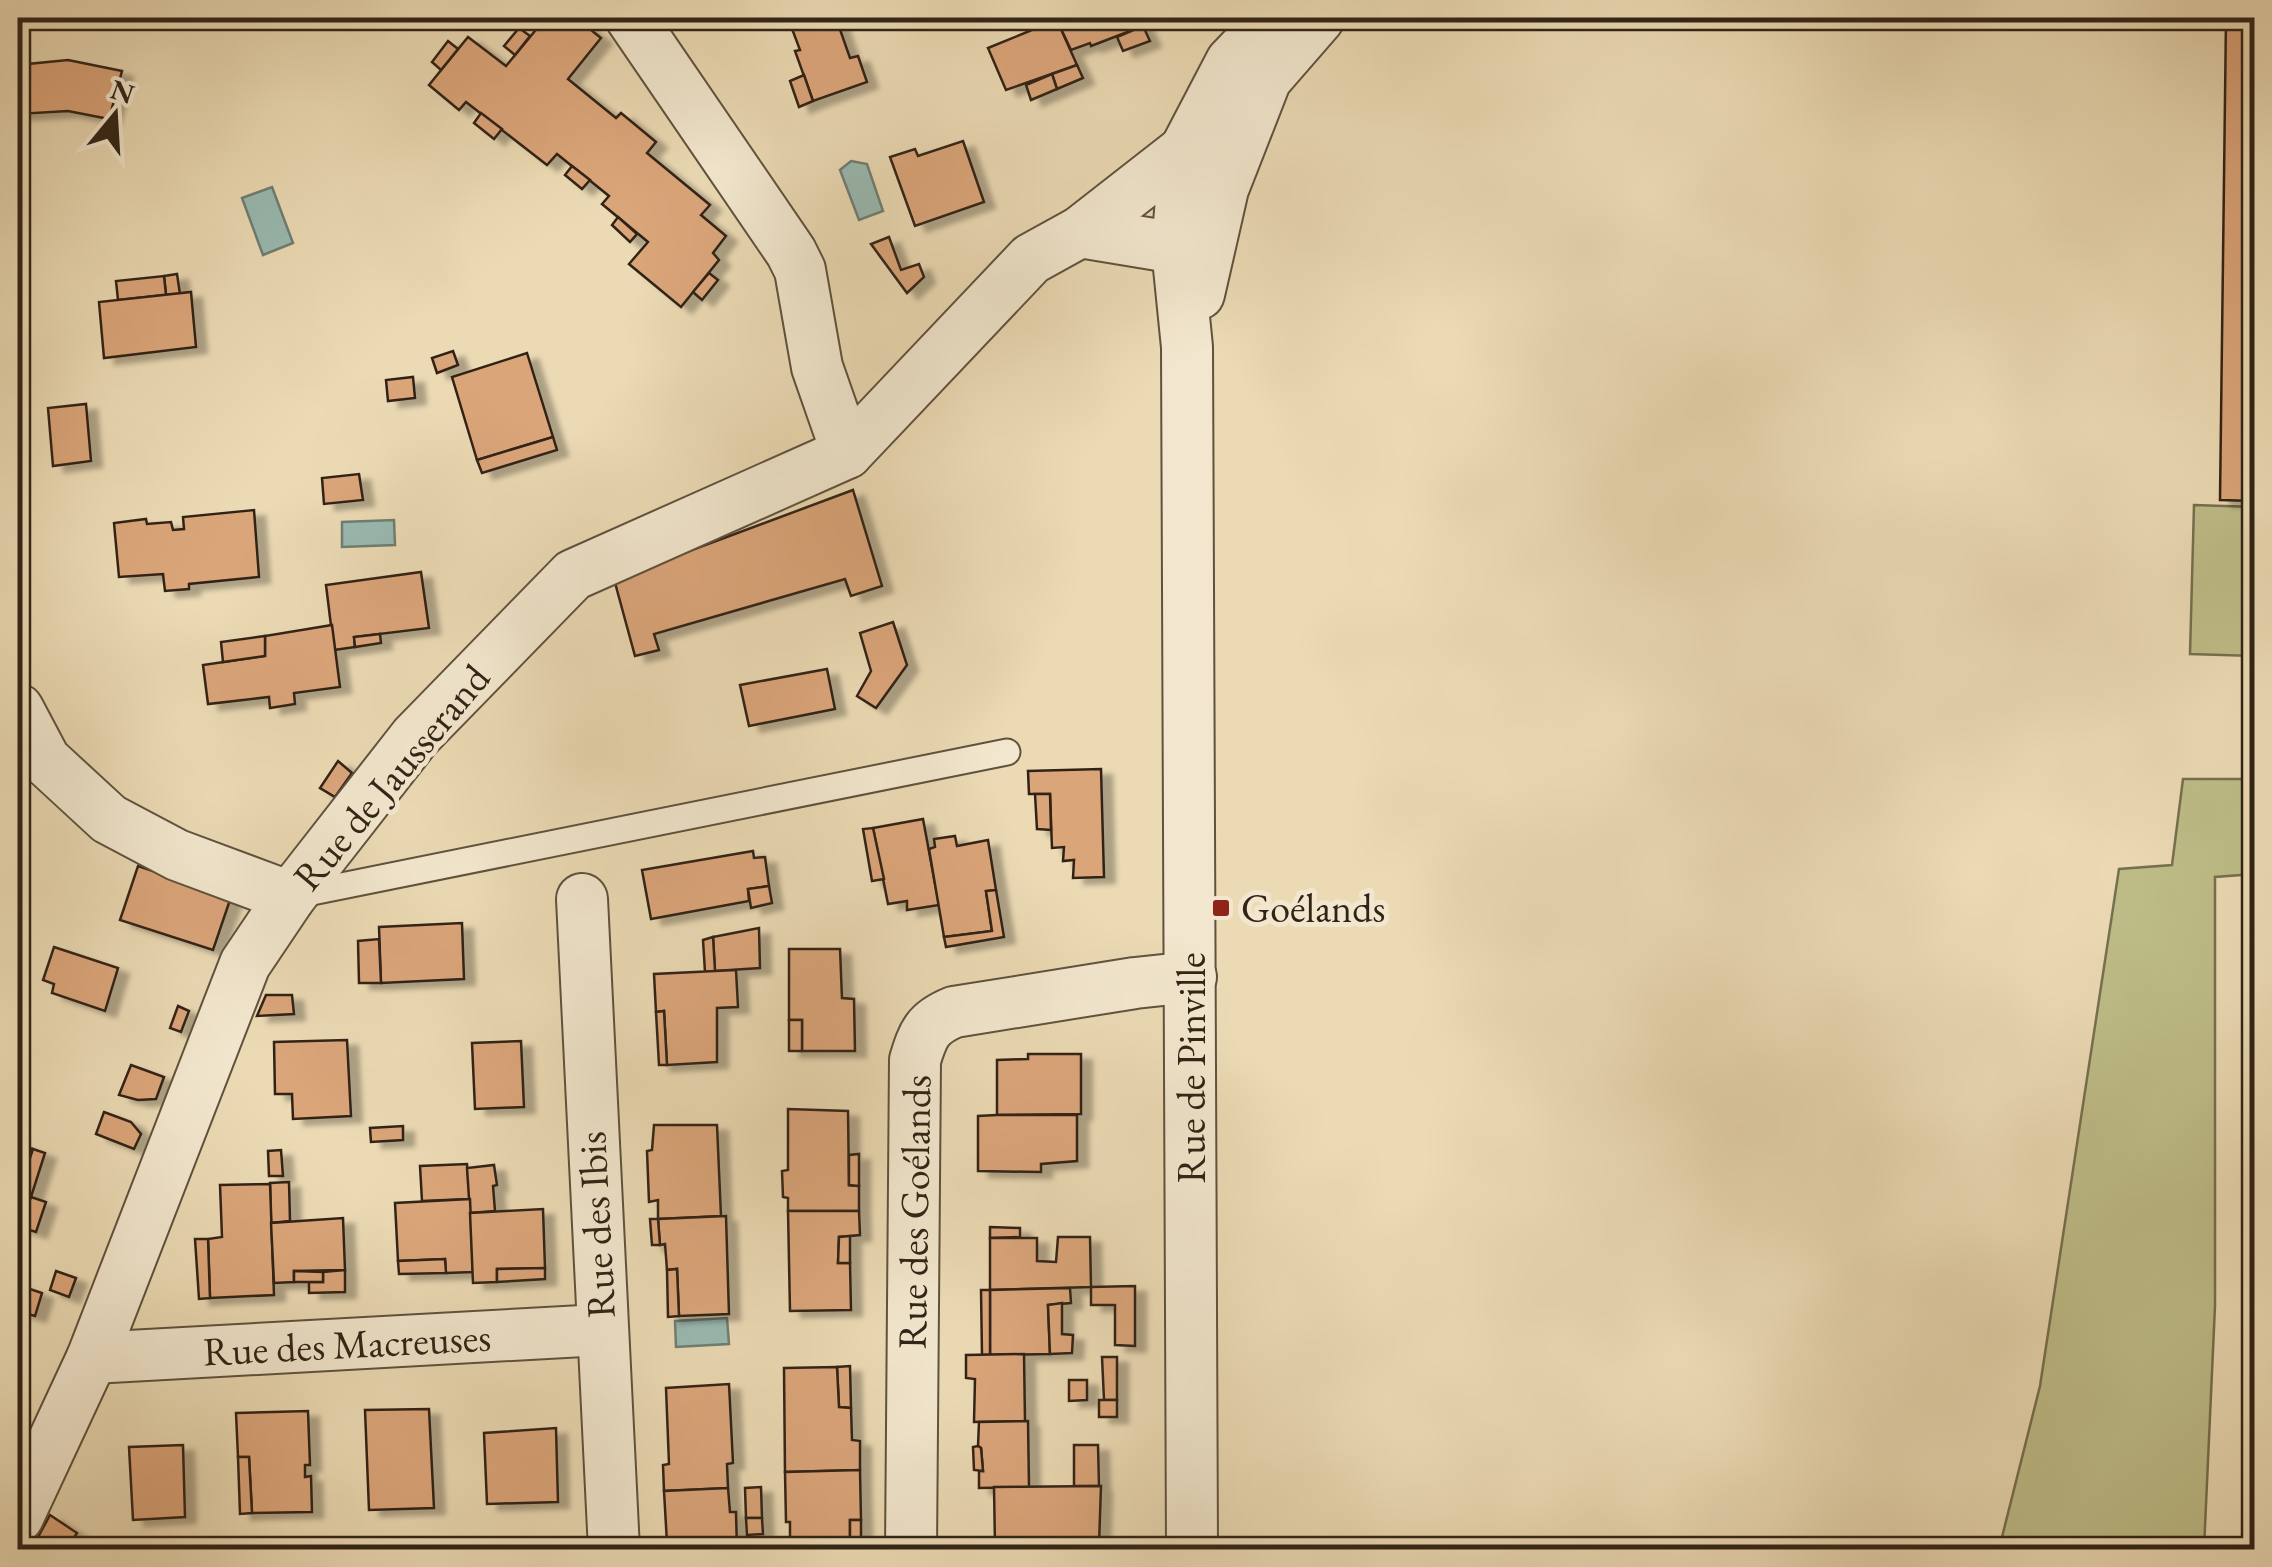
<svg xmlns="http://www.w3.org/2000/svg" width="2272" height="1567" font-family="'EB Garamond',serif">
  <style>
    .green { fill: #bebd88; stroke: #777050; stroke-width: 2.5 }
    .water { fill: #99bab2; stroke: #6f7e74; stroke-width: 2.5 }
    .building { fill: #dba57a; stroke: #302417; stroke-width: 2.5; filter: url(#shadow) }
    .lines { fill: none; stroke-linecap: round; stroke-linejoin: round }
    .service-casing { stroke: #5f523e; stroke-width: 29 }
    .minor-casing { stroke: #5f523e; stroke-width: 54 }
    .service { stroke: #f2e7ce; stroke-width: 25 }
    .minor { stroke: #f2e7ce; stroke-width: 50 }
    .poi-dot { fill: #8f2418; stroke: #f2e7ce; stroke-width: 4 }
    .labels { text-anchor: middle; stroke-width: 10; stroke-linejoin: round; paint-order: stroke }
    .street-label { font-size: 40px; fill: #302417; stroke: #f2e7ce }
    .poi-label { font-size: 40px; fill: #302417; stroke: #f2e7ce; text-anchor: start }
  </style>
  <defs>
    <filter id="shadow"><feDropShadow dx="11" dy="6" stdDeviation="2.5" flood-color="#0004"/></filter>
  </defs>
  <rect width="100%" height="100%" fill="#ebdab4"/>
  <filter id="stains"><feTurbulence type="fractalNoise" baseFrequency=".002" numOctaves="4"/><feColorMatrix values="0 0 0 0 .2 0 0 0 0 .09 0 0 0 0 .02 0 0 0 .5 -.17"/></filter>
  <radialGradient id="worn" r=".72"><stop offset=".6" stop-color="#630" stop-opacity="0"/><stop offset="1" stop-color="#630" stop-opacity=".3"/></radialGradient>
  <g class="green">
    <polygon points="2194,505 2254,507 2254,656 2190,654"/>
    <polygon points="2183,779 2254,779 2254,874 2215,877 2215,1306 2204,1549 1999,1549 2040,1386 2119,869 2172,865"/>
  </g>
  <g class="water">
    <polygon points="851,161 867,164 883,211 859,220 840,170"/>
    <polygon points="272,187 293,243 263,255 242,198"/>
    <polygon points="394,520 395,545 342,547 342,522"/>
    <polygon points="727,1318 729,1344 676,1347 675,1321"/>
  </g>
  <g class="building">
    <polygon points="559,18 576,18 601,38 568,79 616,118 621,113 656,142 647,153 710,205 701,215 726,236 713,253 719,260 681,307 629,264 648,242 602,204 609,196 557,154 547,165 466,102 459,110 429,85 468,37 506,66 544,20 551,26"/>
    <polygon points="815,18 836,18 850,58 858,56 867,82 813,101 795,51 800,50 791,26"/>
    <polygon points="1036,18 1056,18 1077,65 1006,90 988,48 1032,30 1029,21"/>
    <polygon points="1056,18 1139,18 1143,26 1091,46 1090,43 1071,50"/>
    <polygon points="2226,18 2254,18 2254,501 2220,500"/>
    <polygon points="1143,26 1150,41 1123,51 1117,37"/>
    <polygon points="519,28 530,36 515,55 504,46"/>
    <polygon points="448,41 458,49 441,70 432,62"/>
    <polygon points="68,60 122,71 109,119 68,111 18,114 18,65"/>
    <polygon points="1077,65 1083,78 1057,89 1052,74"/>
    <polygon points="1052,74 1057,89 1031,100 1026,85"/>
    <polygon points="804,75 813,101 799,107 790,81"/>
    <polygon points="481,113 502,129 494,139 474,123"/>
    <polygon points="963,141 984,202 915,226 890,157 915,149 918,156"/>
    <polygon points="572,166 590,180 582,189 565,175"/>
    <polygon points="618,217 637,234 630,242 612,225"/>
    <polygon points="889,237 901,270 919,264 924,277 907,293 871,244"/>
    <polygon points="709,273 718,280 702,300 693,292"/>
    <polygon points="177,274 180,294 166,295 164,276"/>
    <polygon points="164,276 166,295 118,300 116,281"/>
    <polygon points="191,292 196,347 104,358 99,302"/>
    <polygon points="453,351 458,365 437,373 432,358"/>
    <polygon points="527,353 553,437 477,460 452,377"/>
    <polygon points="413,377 415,398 388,401 386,380"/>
    <polygon points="86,404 91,461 53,466 48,408"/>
    <polygon points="553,437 557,450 482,473 477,460"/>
    <polygon points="359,474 363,500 324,504 322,478"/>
    <polygon points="853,490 882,586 851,596 845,579 654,634 659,650 635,656 614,579"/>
    <polygon points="254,510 259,577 189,584 189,589 165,591 163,574 119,577 114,523 146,519 147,524 171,522 173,530 184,529 183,517"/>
    <polygon points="421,572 429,628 354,637 355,647 334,650 326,585"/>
    <polygon points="893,622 907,665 876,708 857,696 871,671 860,633"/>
    <polygon points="332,625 340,687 294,693 295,704 270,708 269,697 208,704 203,665 265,656 265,636"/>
    <polygon points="380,634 381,643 355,647 354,637"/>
    <polygon points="265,636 265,656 223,662 221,642"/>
    <polygon points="827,669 835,709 749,726 740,685"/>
    <polygon points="338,761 352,773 335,797 320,788"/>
    <polygon points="1101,769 1104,877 1073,878 1074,860 1063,861 1064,847 1052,848 1050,794 1029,794 1028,771"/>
    <polygon points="1035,794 1050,794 1051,830 1037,829"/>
    <polygon points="923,819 939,905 907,910 907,901 888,904 873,828"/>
    <polygon points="873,828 884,879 872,881 863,829"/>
    <polygon points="955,836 957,846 988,840 996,890 986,891 992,931 944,937 929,849 935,847 934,839"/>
    <polygon points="753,851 754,858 765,857 769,886 748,889 749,901 651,919 642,870"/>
    <polygon points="138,866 231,897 213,950 120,920"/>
    <polygon points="769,886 772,903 751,908 748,889"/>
    <polygon points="996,890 1004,937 946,947 944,937 992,931 986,891"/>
    <polygon points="462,923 464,979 381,983 379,927"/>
    <polygon points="759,928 760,968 715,971 713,937"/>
    <polygon points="713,937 715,971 705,972 703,940"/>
    <polygon points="379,939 381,983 359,983 358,941"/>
    <polygon points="54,947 118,968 105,1011 52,993 54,984 43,980"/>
    <polygon points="789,949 840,949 842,998 854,999 855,1051 802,1051 802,1020 789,1020"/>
    <polygon points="736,970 738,1007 717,1008 717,1062 667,1065 664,1011 656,1012 654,974"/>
    <polygon points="266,995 292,995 294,1014 257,1016"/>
    <polygon points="178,1006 189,1011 181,1032 170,1028"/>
    <polygon points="664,1011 667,1065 659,1065 656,1012"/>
    <rect x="789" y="1020" width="13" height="31"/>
    <polygon points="347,1040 351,1116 293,1119 292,1094 275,1094 274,1042"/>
    <polygon points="521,1041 524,1107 475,1109 472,1043"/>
    <polygon points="1028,1054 1081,1054 1081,1114 997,1115 997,1060 1028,1059"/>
    <polygon points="131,1065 164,1077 156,1099 138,1100 119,1095"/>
    <polygon points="788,1109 848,1111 849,1185 859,1186 859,1211 788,1211 788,1198 783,1197 782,1171 788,1170"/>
    <polygon points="104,1112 131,1122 141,1134 134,1149 96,1134"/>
    <polygon points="997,1115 1077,1115 1077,1161 1041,1164 1041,1172 978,1171 978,1116"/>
    <polygon points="654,1125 717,1125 721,1216 658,1219 658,1200 649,1202 647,1151 652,1150"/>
    <polygon points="403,1126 403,1140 371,1142 370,1128"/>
    <polygon points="18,1144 33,1149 18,1193"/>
    <polygon points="33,1149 45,1153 31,1197 18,1193"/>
    <polygon points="281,1150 283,1176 269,1176 268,1151"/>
    <polygon points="859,1154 859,1186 849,1185 849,1155"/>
    <polygon points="467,1164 470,1199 422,1201 420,1166"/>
    <polygon points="494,1165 497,1185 493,1186 495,1211 470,1213 467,1168"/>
    <polygon points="289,1182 290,1221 271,1223 270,1183"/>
    <polygon points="270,1184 274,1295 210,1298 208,1239 222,1237 220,1185"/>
    <polygon points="18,1193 31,1197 20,1227 18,1226"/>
    <polygon points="31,1197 46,1202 36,1232 20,1227"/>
    <polygon points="470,1199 473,1272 446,1273 445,1259 398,1261 395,1203"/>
    <polygon points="543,1209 545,1268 497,1269 497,1282 473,1283 470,1213"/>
    <polygon points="788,1211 859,1211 860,1235 839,1237 838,1263 850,1263 851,1310 790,1311"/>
    <polygon points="726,1216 729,1314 679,1316 677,1269 667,1270 665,1244 660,1245 658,1219"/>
    <polygon points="343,1218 345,1270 294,1271 294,1282 274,1283 271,1223"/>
    <polygon points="650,1219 658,1219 660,1245 652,1245"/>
    <polygon points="990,1227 1020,1228 1020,1237 990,1238"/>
    <polygon points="850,1236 850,1263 838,1263 839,1237"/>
    <polygon points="1058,1237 1090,1237 1091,1287 990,1290 990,1238 1037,1238 1037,1261 1056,1262"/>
    <polygon points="195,1239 208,1239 210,1298 199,1299"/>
    <polygon points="445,1259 446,1273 399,1274 398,1261"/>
    <polygon points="545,1268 545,1279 497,1282 497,1269"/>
    <polygon points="677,1269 679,1316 668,1317 667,1270"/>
    <polygon points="345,1270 345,1292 309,1293 309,1282 323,1282 323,1272"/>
    <polygon points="56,1271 76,1278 69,1297 50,1290"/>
    <polygon points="294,1271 323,1272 323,1282 294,1282"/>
    <polygon points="18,1285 42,1293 35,1316 18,1311"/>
    <polygon points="1135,1286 1135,1346 1115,1345 1115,1305 1091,1305 1091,1287"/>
    <polygon points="1070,1288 1071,1303 1048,1305 1050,1354 990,1355 990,1290"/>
    <polygon points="981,1290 990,1290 990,1355 982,1355"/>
    <polygon points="1062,1303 1062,1334 1073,1335 1072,1353 1050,1354 1048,1305"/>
    <polygon points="1024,1354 1025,1421 974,1422 975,1379 966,1378 966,1355"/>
    <polygon points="1102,1357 1117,1357 1117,1400 1104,1400"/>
    <polygon points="850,1366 851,1408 839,1407 837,1367"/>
    <polygon points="837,1367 839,1407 851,1408 852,1440 860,1441 860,1470 785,1472 784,1368"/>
    <polygon points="1069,1380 1087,1380 1087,1400 1069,1401"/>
    <polygon points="729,1384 733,1463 727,1464 728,1488 664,1491 663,1465 669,1464 666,1388"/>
    <rect x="1099" y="1400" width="18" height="17"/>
    <polygon points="429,1409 434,1508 369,1510 365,1410"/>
    <polygon points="308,1411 310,1465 305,1465 305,1477 311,1476 312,1512 252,1513 249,1457 238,1457 236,1413"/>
    <polygon points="1028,1421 1029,1487 979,1488 979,1471 983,1471 981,1448 978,1446 979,1422"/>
    <polygon points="556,1428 558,1502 487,1504 484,1433"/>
    <polygon points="183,1445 185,1517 133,1520 129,1447"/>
    <polygon points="1074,1445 1098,1445 1099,1486 1074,1486"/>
    <polygon points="978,1446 981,1448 983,1471 974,1470 973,1447"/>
    <polygon points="238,1457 249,1457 252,1513 240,1514"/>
    <polygon points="860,1470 861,1520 850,1520 850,1550 790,1550 790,1522 786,1522 785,1472"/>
    <polygon points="1101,1486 1099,1545 995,1546 994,1487"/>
    <polygon points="761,1487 762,1518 746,1518 745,1488"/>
    <polygon points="728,1488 730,1512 736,1512 737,1550 675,1550 675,1544 667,1543 664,1491"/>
    <polygon points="50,1515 77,1533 66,1550 53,1550 37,1539"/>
    <polygon points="746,1518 762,1518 763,1534 747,1535"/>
    <rect x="850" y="1520" width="11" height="30"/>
  </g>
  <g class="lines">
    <g class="service-casing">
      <polyline id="service" points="297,895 1007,752"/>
    </g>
    <g class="minor-casing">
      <g id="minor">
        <polyline points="631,18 791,252 800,270 817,367 847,453"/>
        <polyline points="1080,232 1177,248"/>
        <polyline points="1199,294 1223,189 1266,79 1319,18"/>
        <polyline points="18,709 45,760 109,819 177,855 290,897"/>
        <polyline points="582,899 614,1550"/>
        <polyline points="92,1358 601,1330"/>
        <polyline points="18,1517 92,1358 245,964 290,897 415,737 573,575 847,453 1031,259 1080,232 1185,150 1266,79"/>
        <path d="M 911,1550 L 915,1060 C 923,1034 927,1023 954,1012 L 1135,983 L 1191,977"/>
        <polyline points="1192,1550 1187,347 1177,248 1185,150 1231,62 1273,18"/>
      </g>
    </g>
    <use href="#service" class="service"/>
    <use href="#minor" class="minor"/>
  </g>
  <rect class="poi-dot" x="1211" y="898" width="20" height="20" rx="5"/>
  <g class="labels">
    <g class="street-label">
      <text transform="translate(391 777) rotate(-50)" y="14">Rue de Jausserand</text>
      <text transform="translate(1191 1068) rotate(-90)" y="14">Rue de Pinville</text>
      <text transform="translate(914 1212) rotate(-89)" y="14">Rue des Goélands</text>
      <text transform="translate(596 1225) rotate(-93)" y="14">Rue des Ibis</text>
      <text transform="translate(347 1344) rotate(-3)" y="14">Rue des Macreuses</text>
    </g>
    <g class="poi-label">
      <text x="1241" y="922">Goélands</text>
    </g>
  </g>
  <rect width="2272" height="1567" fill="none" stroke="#ebdab4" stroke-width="60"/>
  <rect x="20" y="20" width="2232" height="1527" fill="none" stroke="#302417" stroke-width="5"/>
  <rect x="30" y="30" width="2212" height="1507" fill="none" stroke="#302417" stroke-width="2.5"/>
  <g transform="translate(115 115) rotate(18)" stroke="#f2e7ce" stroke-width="8" paint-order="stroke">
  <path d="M0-8L18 38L0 25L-18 38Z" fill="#302417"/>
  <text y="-15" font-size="28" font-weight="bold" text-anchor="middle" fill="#302417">N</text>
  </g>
  <rect width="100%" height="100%" filter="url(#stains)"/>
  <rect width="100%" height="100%" fill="url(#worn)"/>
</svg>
